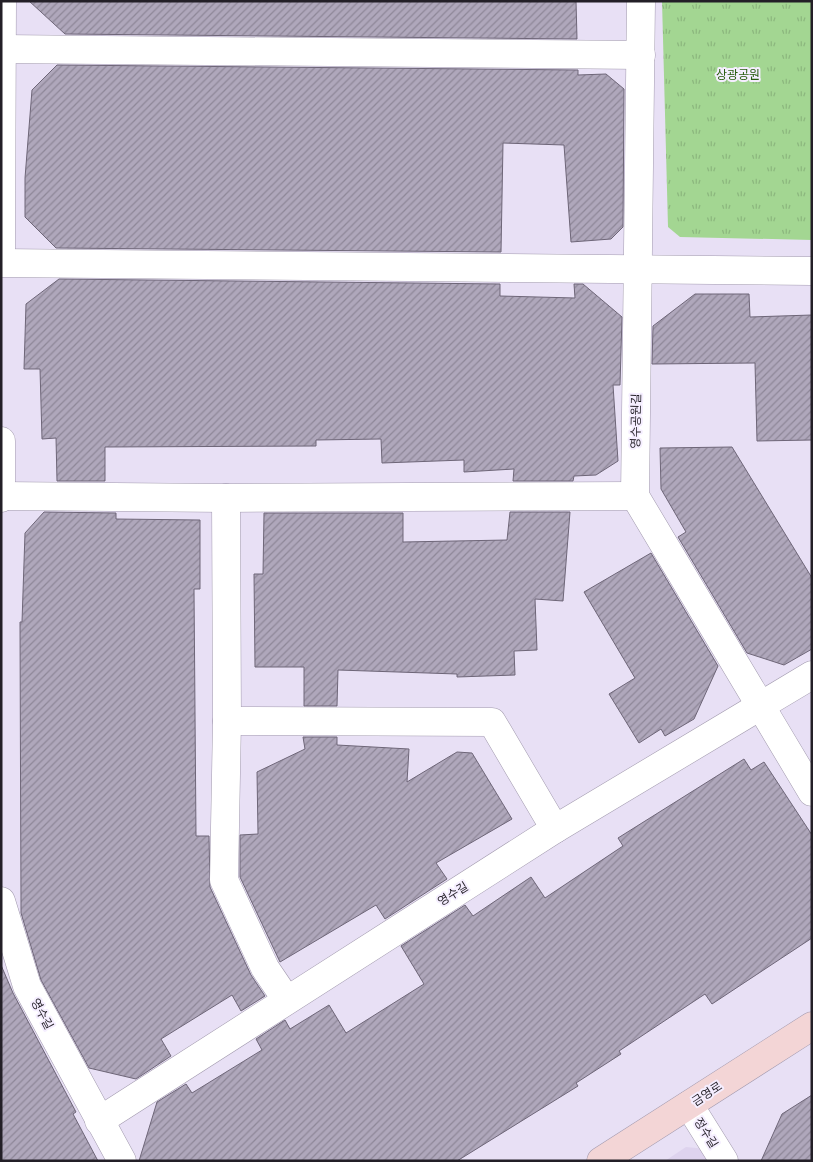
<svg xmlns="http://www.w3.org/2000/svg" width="813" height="1162" font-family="Quicksand,'Noto Sans KR',sans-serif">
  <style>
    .built { fill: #ded3ee }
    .park { fill: url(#park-tufts) }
    .building { fill: url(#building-hatch); stroke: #6e6678 }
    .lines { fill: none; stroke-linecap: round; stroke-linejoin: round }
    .street-casing { stroke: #a29aae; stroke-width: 29 }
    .secondary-casing { stroke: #a29aae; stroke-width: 29 }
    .street { stroke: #fff; stroke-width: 28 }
    .secondary { stroke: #f3d5d6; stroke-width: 28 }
    .labels { text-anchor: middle; stroke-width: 4; stroke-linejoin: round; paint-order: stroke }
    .park-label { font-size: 12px; fill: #285c0f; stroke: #f5eeff }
    .street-label { font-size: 12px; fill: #231f27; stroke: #f5eeff }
  </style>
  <defs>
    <pattern id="park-tufts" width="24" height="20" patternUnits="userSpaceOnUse" patternTransform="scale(1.25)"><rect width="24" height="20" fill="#a3d692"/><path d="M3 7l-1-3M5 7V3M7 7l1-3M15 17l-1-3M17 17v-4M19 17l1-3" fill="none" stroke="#8cb77e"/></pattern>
    <pattern id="building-hatch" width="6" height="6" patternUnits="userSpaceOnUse" patternTransform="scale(1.25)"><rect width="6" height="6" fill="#afa7bb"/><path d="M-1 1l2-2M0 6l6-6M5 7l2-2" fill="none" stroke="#8e8798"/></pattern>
  </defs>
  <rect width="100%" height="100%" fill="#e8e0f5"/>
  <polygon class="built" points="686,1147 717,1150 711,1161 665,1161"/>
  <polygon class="park" points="662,1 812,1 812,240 680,237 668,227"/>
  <g class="building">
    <polygon points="29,1 576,1 577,39 65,34"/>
    <polygon points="57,65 578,70 578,75 606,74 624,89 623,227 611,239 571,242 564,145 503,143 501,252 56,248 25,217 25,178 32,90"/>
    <polygon points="59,279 500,284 500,296 575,298 574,284 583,284 622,317 620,385 613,385 618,461 596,475 574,476 573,481 513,481 514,469 464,472 464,460 382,463 381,439 316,440 316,446 105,447 105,481 57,481 56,438 42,439 40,369 24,369 26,304"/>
    <polygon points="695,294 749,294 750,317 812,315 812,440 757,441 755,363 652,364 653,326"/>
    <polygon points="732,447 812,578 812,649 784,665 747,653 678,537 686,532 661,489 660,448"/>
    <polygon points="44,512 116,513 116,519 200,520 200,589 194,589 196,836 209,836 210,887 251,975 265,996 241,1011 232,995 161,1039 171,1056 136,1079 89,1068 41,980 21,913 20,622 22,622 25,533"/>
    <polygon points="510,512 570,512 563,601 535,599 537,650 514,651 515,675 457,677 457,674 338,670 337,706 304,706 304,667 255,667 254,574 263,574 264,513 403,513 403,542 507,540"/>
    <polygon points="651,553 718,666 694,719 665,736 661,729 639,743 609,694 635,678 584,592"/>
    <polygon points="303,737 337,737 337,745 409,749 407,782 457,752 472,753 512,819 436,863 447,879 385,919 376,905 280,962 240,877 240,835 258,834 257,772 305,749"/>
    <polygon points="744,759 751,770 764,762 812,835 812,938 712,1004 705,994 619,1051 621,1054 576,1083 578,1086 457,1161 139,1161 157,1102 186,1084 192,1093 262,1050 256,1039 285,1020 290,1029 329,1005 346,1033 424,984 401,946 465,905 473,916 531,877 545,898 623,846 618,838"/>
    <polygon points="1,965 13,993 76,1112 73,1114 98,1161 1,1161"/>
    <polygon points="812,1095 812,1161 761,1161 782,1114"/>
  </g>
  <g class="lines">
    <g class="street-casing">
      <g id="street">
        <polyline points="641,1 635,496 812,792"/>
        <polyline points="2,49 641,55"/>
        <polyline points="1,258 2,1"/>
        <polyline points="1,263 812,271"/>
        <polyline points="1,441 1,498"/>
        <polyline points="1,496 226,498 635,496"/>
        <polyline points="226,498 227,721 224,880 265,968 286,999"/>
        <polyline points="227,721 492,722 555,829"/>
        <polyline points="1,901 27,986 122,1161"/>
        <polyline points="689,1105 724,1161"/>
        <polyline points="99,1121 555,829 812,675"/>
      </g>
    </g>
    <g class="secondary-casing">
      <polyline id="secondary" points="601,1161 812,1026"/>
    </g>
    <use href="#street" class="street"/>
    <use href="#secondary" class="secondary"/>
  </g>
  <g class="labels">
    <g class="park-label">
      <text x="738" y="79">상광공원</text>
    </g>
    <g class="street-label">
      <text transform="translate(636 421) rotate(-89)" y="4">영수공원길</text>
      <text transform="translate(453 894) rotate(-32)" y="4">영수길</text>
      <text transform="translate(42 1014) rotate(62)" y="4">영수길</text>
      <text transform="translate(707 1094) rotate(-33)" y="4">금영로</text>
      <text transform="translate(706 1133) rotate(58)" y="4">정수길</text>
    </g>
  </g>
  <rect width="813" height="1162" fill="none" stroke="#231f27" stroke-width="5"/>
</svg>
